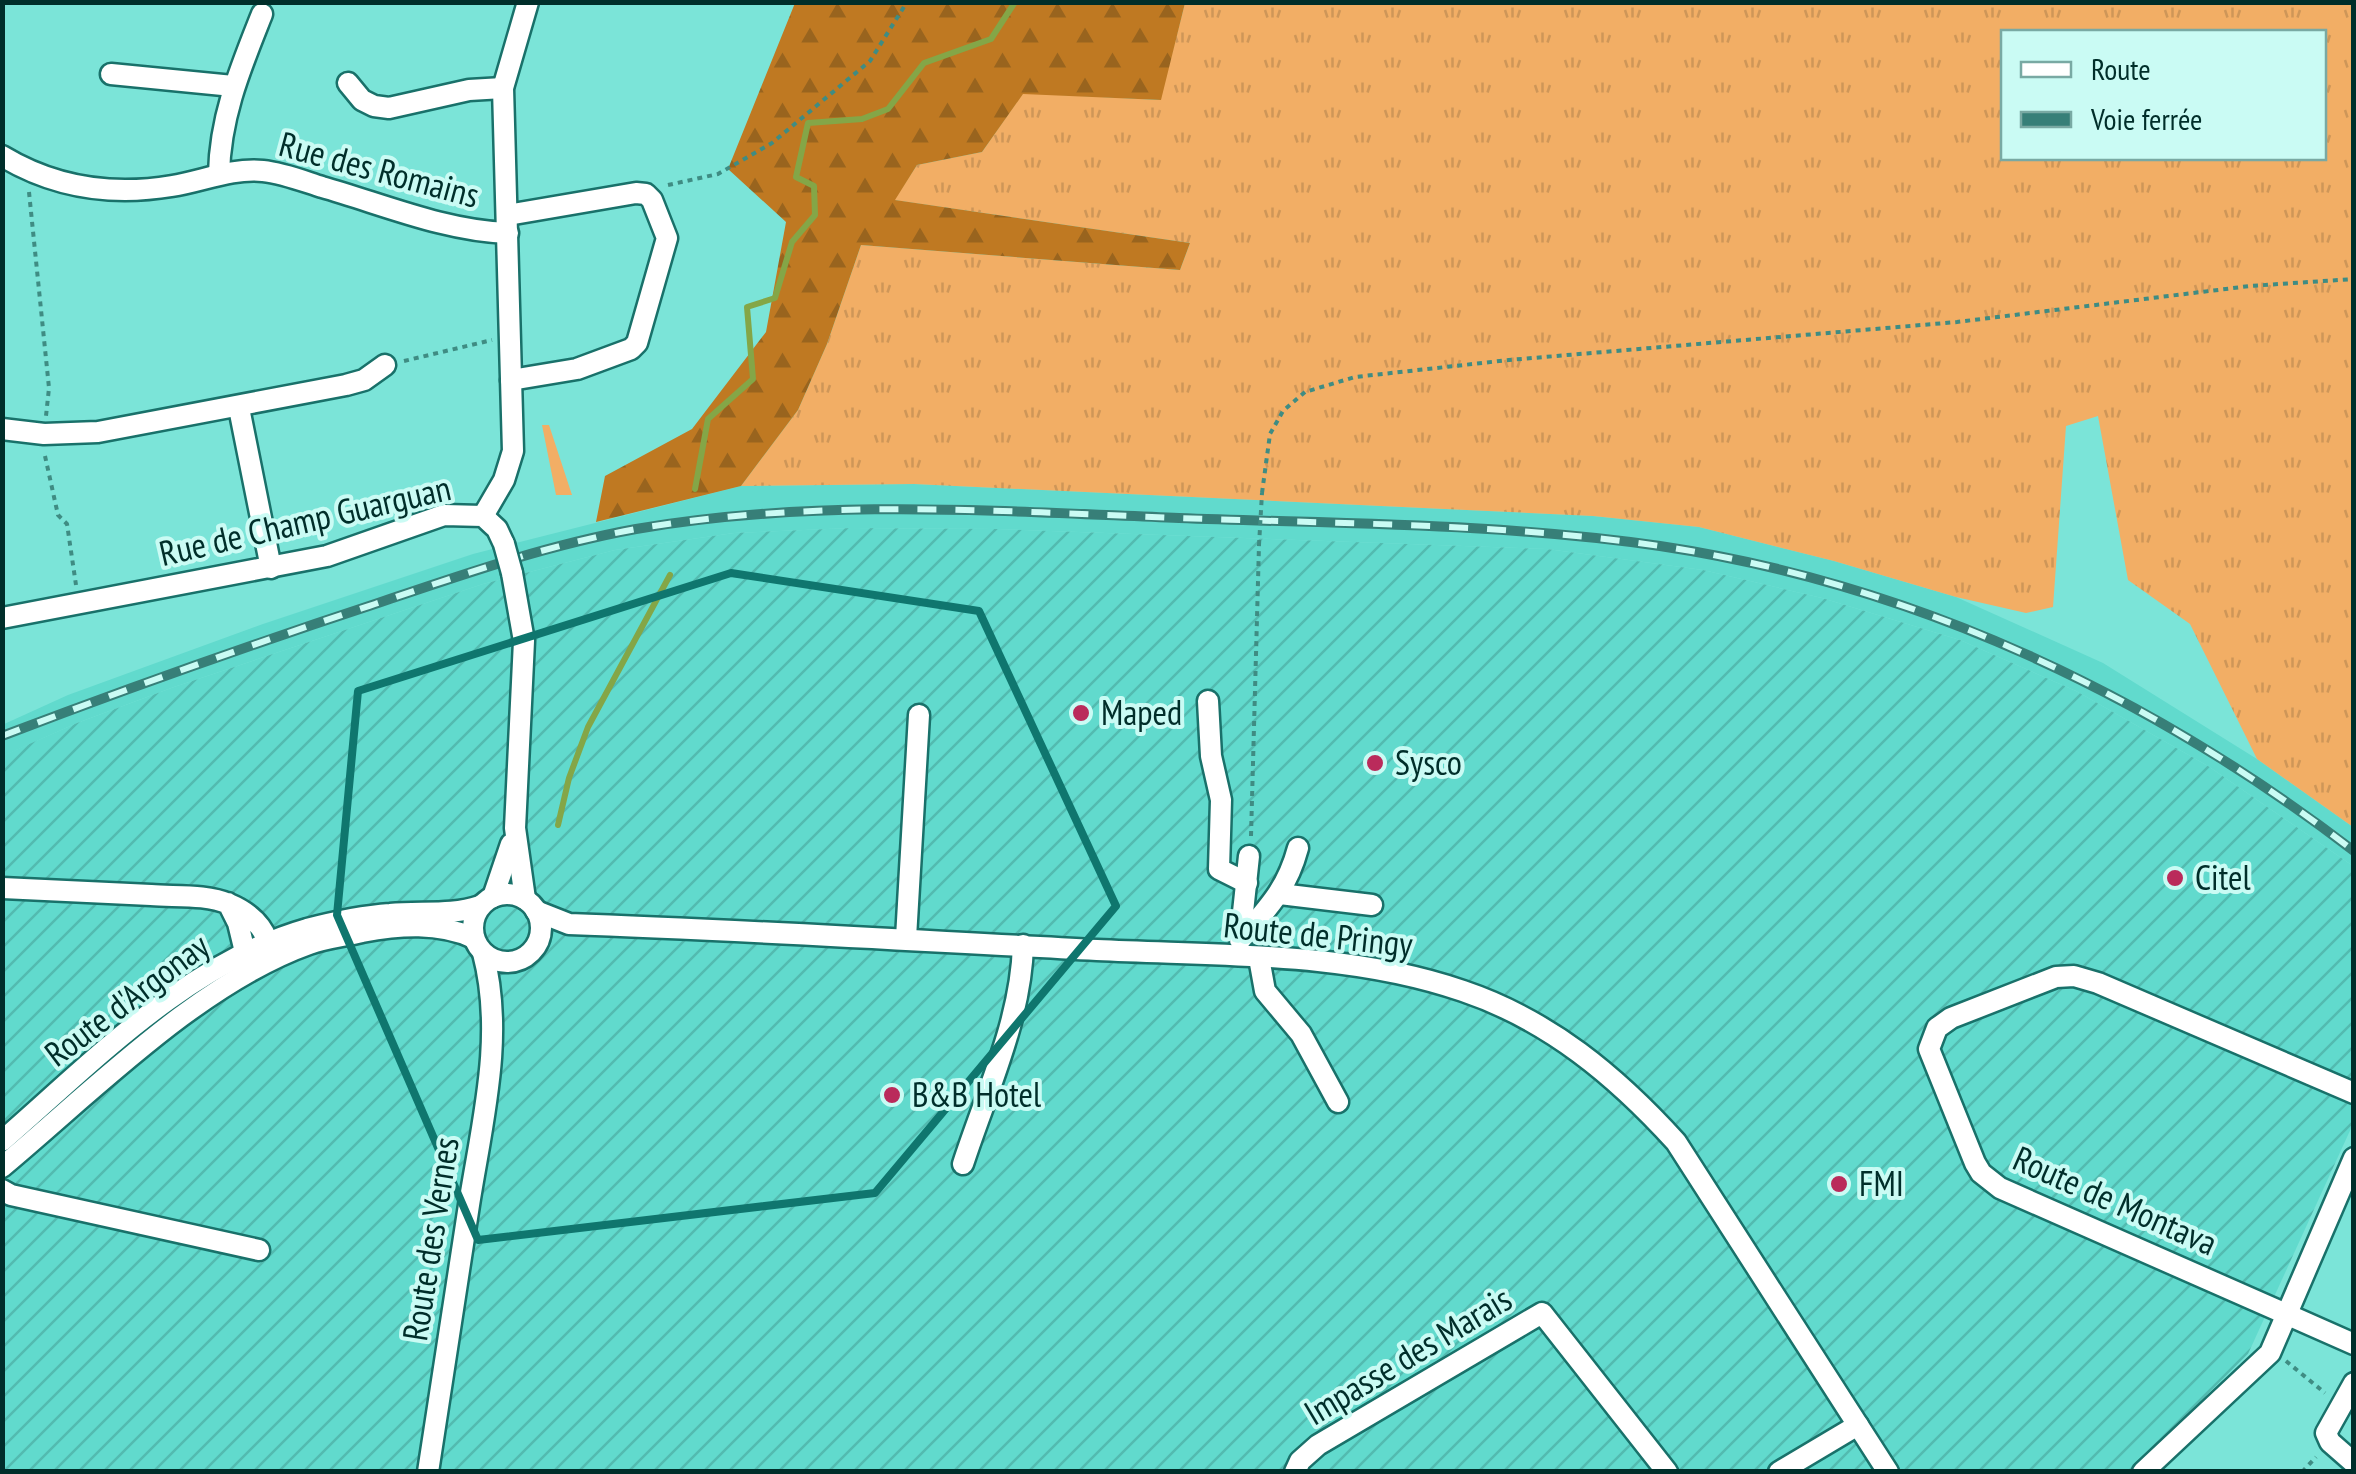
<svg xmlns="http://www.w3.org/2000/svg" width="2356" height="1474" font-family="'PT Sans Narrow',sans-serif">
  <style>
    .built { fill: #61dacd }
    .industrial { fill: url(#industrial-furrows) }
    .grass { fill: url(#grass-tufts); fill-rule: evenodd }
    .forest { fill: url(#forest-firs) }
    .pitch { fill: #f2ae65 }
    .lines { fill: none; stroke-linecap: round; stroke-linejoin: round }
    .stream { stroke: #84a647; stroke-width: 6 }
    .minor-casing { stroke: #19716a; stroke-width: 25 }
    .path { stroke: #3f8c83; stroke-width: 4; stroke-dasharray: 5 5; stroke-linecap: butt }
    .minor { stroke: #fff; stroke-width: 20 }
    .rail-casing { stroke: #377f78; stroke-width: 10 }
    .rail { stroke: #cafbf4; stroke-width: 6; stroke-dasharray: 19; stroke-linecap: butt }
    .minor-bridge-casing { stroke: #19716a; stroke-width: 25; stroke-linecap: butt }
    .path-bridge { stroke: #3f8c83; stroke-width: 4; stroke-dasharray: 5 5; stroke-linecap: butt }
    .minor-bridge { stroke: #fff; stroke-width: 20 }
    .marked { fill: none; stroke: #0f766e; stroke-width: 8; stroke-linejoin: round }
    .poi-dot { fill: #ba2b5b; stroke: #cafbf4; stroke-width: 4 }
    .labels { text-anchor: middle; stroke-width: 8; stroke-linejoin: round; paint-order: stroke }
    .street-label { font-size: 35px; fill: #002e2a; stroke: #cafbf4 }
    .poi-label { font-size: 35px; fill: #002e2a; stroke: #cafbf4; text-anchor: start }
  </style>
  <defs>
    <pattern id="industrial-furrows" width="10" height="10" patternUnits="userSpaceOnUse" patternTransform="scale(2.5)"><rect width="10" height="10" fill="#61dacd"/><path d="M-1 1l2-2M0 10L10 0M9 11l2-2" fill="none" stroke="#52bbb0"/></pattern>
    <pattern id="grass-tufts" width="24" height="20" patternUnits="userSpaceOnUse" patternTransform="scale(2.5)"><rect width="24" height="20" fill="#f2ae65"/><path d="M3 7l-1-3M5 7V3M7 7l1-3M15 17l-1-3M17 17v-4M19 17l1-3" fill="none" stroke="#ce9658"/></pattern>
    <pattern id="forest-firs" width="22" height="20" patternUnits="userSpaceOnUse" patternTransform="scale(2.5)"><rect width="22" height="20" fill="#bf7922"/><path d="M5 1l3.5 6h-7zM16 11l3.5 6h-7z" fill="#99641e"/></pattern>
  </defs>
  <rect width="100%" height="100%" fill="#7be4d8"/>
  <polygon class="built" points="914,484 1593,516 1699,527 1834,561 1956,597 2103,663 2257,759 2353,827 2353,866 2208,766 2076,691 1960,640 1822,598 1703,570 1547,549 996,529 851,528 734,533 615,550 483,584 174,687 77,723 3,756 2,725 68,695 263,624 473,554 741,486"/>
  <polygon class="industrial" points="851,528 996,529 1547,549 1703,570 1822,598 1960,640 2076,691 2208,766 2353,866 2353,1124 2248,1354 2131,1471 3,1471 2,756 77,723 174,687 483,584 615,550 734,533"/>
  <path class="grass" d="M 1185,3 L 2353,3 L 2353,827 L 2257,759 L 2190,624 L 2128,580 L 2098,416 L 2066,426 L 2053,607 L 2026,613 L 1956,597 L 1834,561 L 1699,527 L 1593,516 L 914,484 L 741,486 L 798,410 L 827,344 L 861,245 L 1180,270 L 1190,243 L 894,200 L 917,165 L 982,152 L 1023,93 L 1160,100 ZM 2004,32 L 2324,32 L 2324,158 L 2004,158 Z"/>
  <polygon class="forest" points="795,3 1185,3 1161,100 1023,94 982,152 917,165 895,200 1190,243 1180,270 861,245 827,344 798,410 741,486 596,522 605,476 692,429 766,332 786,222 728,169"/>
  <polygon class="pitch" points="542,425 549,425 572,495 556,495"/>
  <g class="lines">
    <g class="stream">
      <polyline points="695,489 708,419 753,379 747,307 775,298 792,242 815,215 814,186 796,177 808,123 862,119 888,109 924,63 991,39 1015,2"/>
      <polyline points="558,825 569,778 588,727 670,575"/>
    </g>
    <g class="minor-casing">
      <g id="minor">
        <polyline points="111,74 233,86"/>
        <polyline points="348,83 362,100 374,106 389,108 469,90 503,88"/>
        <path d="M 2,156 C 55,188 112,196 172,186 C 203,181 231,168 263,171 C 283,173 303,181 322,187 C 382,204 445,231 508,233"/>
        <path d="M 219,174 C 220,116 241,67 262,14"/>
        <polyline points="508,215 636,193 646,194 652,200 667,238 637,343 631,349 577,369 511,380"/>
        <polyline points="239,408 271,568"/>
        <polyline points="2,429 44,434 98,432 346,385 364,380 385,365"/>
        <polyline points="483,516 504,480 513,451 503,88 528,2"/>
        <polyline points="512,573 524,641 515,828 525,899"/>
        <polyline points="2,618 327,556 444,515 483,516 497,529 504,544"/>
        <polyline points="1208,701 1211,756 1221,800 1219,869 1247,883"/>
        <path d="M 2,888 C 52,890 102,893 151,895 C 175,897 206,894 229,904 C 253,914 276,936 265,962 L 245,952 L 238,923 L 228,903"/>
        <circle cx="507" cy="928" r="34"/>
        <polyline points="1280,894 1372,905"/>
        <polyline points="493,897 511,844"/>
        <path d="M 536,911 L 569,924 C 745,930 921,941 1097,950 C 1218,956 1347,951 1463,991 C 1549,1020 1616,1076 1676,1142 L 1888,1472"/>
        <polyline points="906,938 919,715"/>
        <path d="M 1241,939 C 1268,908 1287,889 1298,848"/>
        <polyline points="1240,940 1249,856"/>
        <polyline points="1259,958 1265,991 1301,1034 1338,1102"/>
        <polyline points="2354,1093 2098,983 2074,976 2056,977 1951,1018 1937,1028 1929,1049 1975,1163 1981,1173 2000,1188 2354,1344"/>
        <path d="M 2,1141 C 94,1061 186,964 307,929 C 334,922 362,916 390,914 C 421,911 451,916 480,906"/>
        <path d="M 963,1164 C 986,1093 1021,1021 1023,945"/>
        <path d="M 2,1167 C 92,1092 199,983 309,944 C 326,938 345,936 362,932 C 400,925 438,922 474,938"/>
        <polyline points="2,1190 11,1195 259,1250"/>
        <polyline points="2354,1383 2326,1433 2330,1442 2354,1463"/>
        <path d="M 428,1472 C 442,1383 455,1294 469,1205 C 482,1122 505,1036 483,953"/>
        <polyline points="1295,1472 1300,1461 1318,1445 1542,1313 1667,1472"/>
        <polyline points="1779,1472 1858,1425"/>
        <polyline points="2143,1472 2270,1353 2354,1158"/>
      </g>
    </g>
    <g class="path">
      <polyline points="668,185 718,174 772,143 870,61 907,2"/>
      <polyline points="29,192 49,388 46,416"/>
      <polyline points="404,361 492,340"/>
      <polyline points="45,456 58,515 67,524 76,585"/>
      <polyline points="1262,493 1270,434 1283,411 1305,392 1355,377 1509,360 1957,322 2250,286 2354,279"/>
      <polyline points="1251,836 1259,545"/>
      <polyline points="2286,1361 2325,1393"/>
      <polyline points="2302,1472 2316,1457"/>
    </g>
    <use href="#minor" class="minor"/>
    <g class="rail-casing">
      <path id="rail" d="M 2,736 C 126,689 250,645 375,604 C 461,575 547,545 636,529 C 816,498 998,511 1179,518 C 1339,524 1501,523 1660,546 C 1915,584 2150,695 2354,851"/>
    </g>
    <use href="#rail" class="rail"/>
    <g class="minor-bridge-casing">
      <polyline id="minor-bridge" points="504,544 512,573"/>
    </g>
    <polyline class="path-bridge" points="1259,545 1262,493"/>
    <use href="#minor-bridge" class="minor-bridge"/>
  </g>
  <path class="marked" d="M 731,573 L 979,611 L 1116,906 L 875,1193 L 478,1240 L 337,915 L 358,691 Z"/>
  <g class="poi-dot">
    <circle cx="1081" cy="713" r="10"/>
    <circle cx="1375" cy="763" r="10"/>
    <circle cx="2175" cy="878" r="10"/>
    <circle cx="892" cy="1095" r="10"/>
    <circle cx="1839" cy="1184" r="10"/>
  </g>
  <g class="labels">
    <g class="street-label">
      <text transform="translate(379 170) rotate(15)" y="12">Rue des Romains</text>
      <text transform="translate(305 521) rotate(-13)" y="12">Rue de Champ Guarguan</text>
      <text transform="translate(1318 935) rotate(6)" y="12">Route de Pringy</text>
      <text transform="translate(127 1000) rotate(-37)" y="12">Route d'Argonay</text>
      <text transform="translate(2115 1201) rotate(24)" y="12">Route de Montava</text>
      <text transform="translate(431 1239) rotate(-81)" y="12">Route des Vernes</text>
      <text transform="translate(1408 1356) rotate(-31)" y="12">Impasse des Marais</text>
    </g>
    <g class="poi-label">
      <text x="1101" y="725">Maped</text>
      <text x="1395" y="775">Sysco</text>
      <text x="2195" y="890">Citel</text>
      <text x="912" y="1107">B&amp;B Hotel</text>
      <text x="1859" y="1196">FMI</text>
    </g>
  </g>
  <rect width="2356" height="1474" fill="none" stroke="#002e2a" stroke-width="10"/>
  <rect x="2001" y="30" width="325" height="130" fill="#cafbf4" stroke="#79a9a3" stroke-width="2.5"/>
  <rect x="2021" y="62" width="50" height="15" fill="#ffffff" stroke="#79a9a3" stroke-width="2.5"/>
  <text x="2091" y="80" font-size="30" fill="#002e2a">Route</text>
  <rect x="2021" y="112" width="50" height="15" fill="#377f78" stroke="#79a9a3" stroke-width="2.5"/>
  <text x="2091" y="130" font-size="30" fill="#002e2a">Voie ferrée</text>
</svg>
